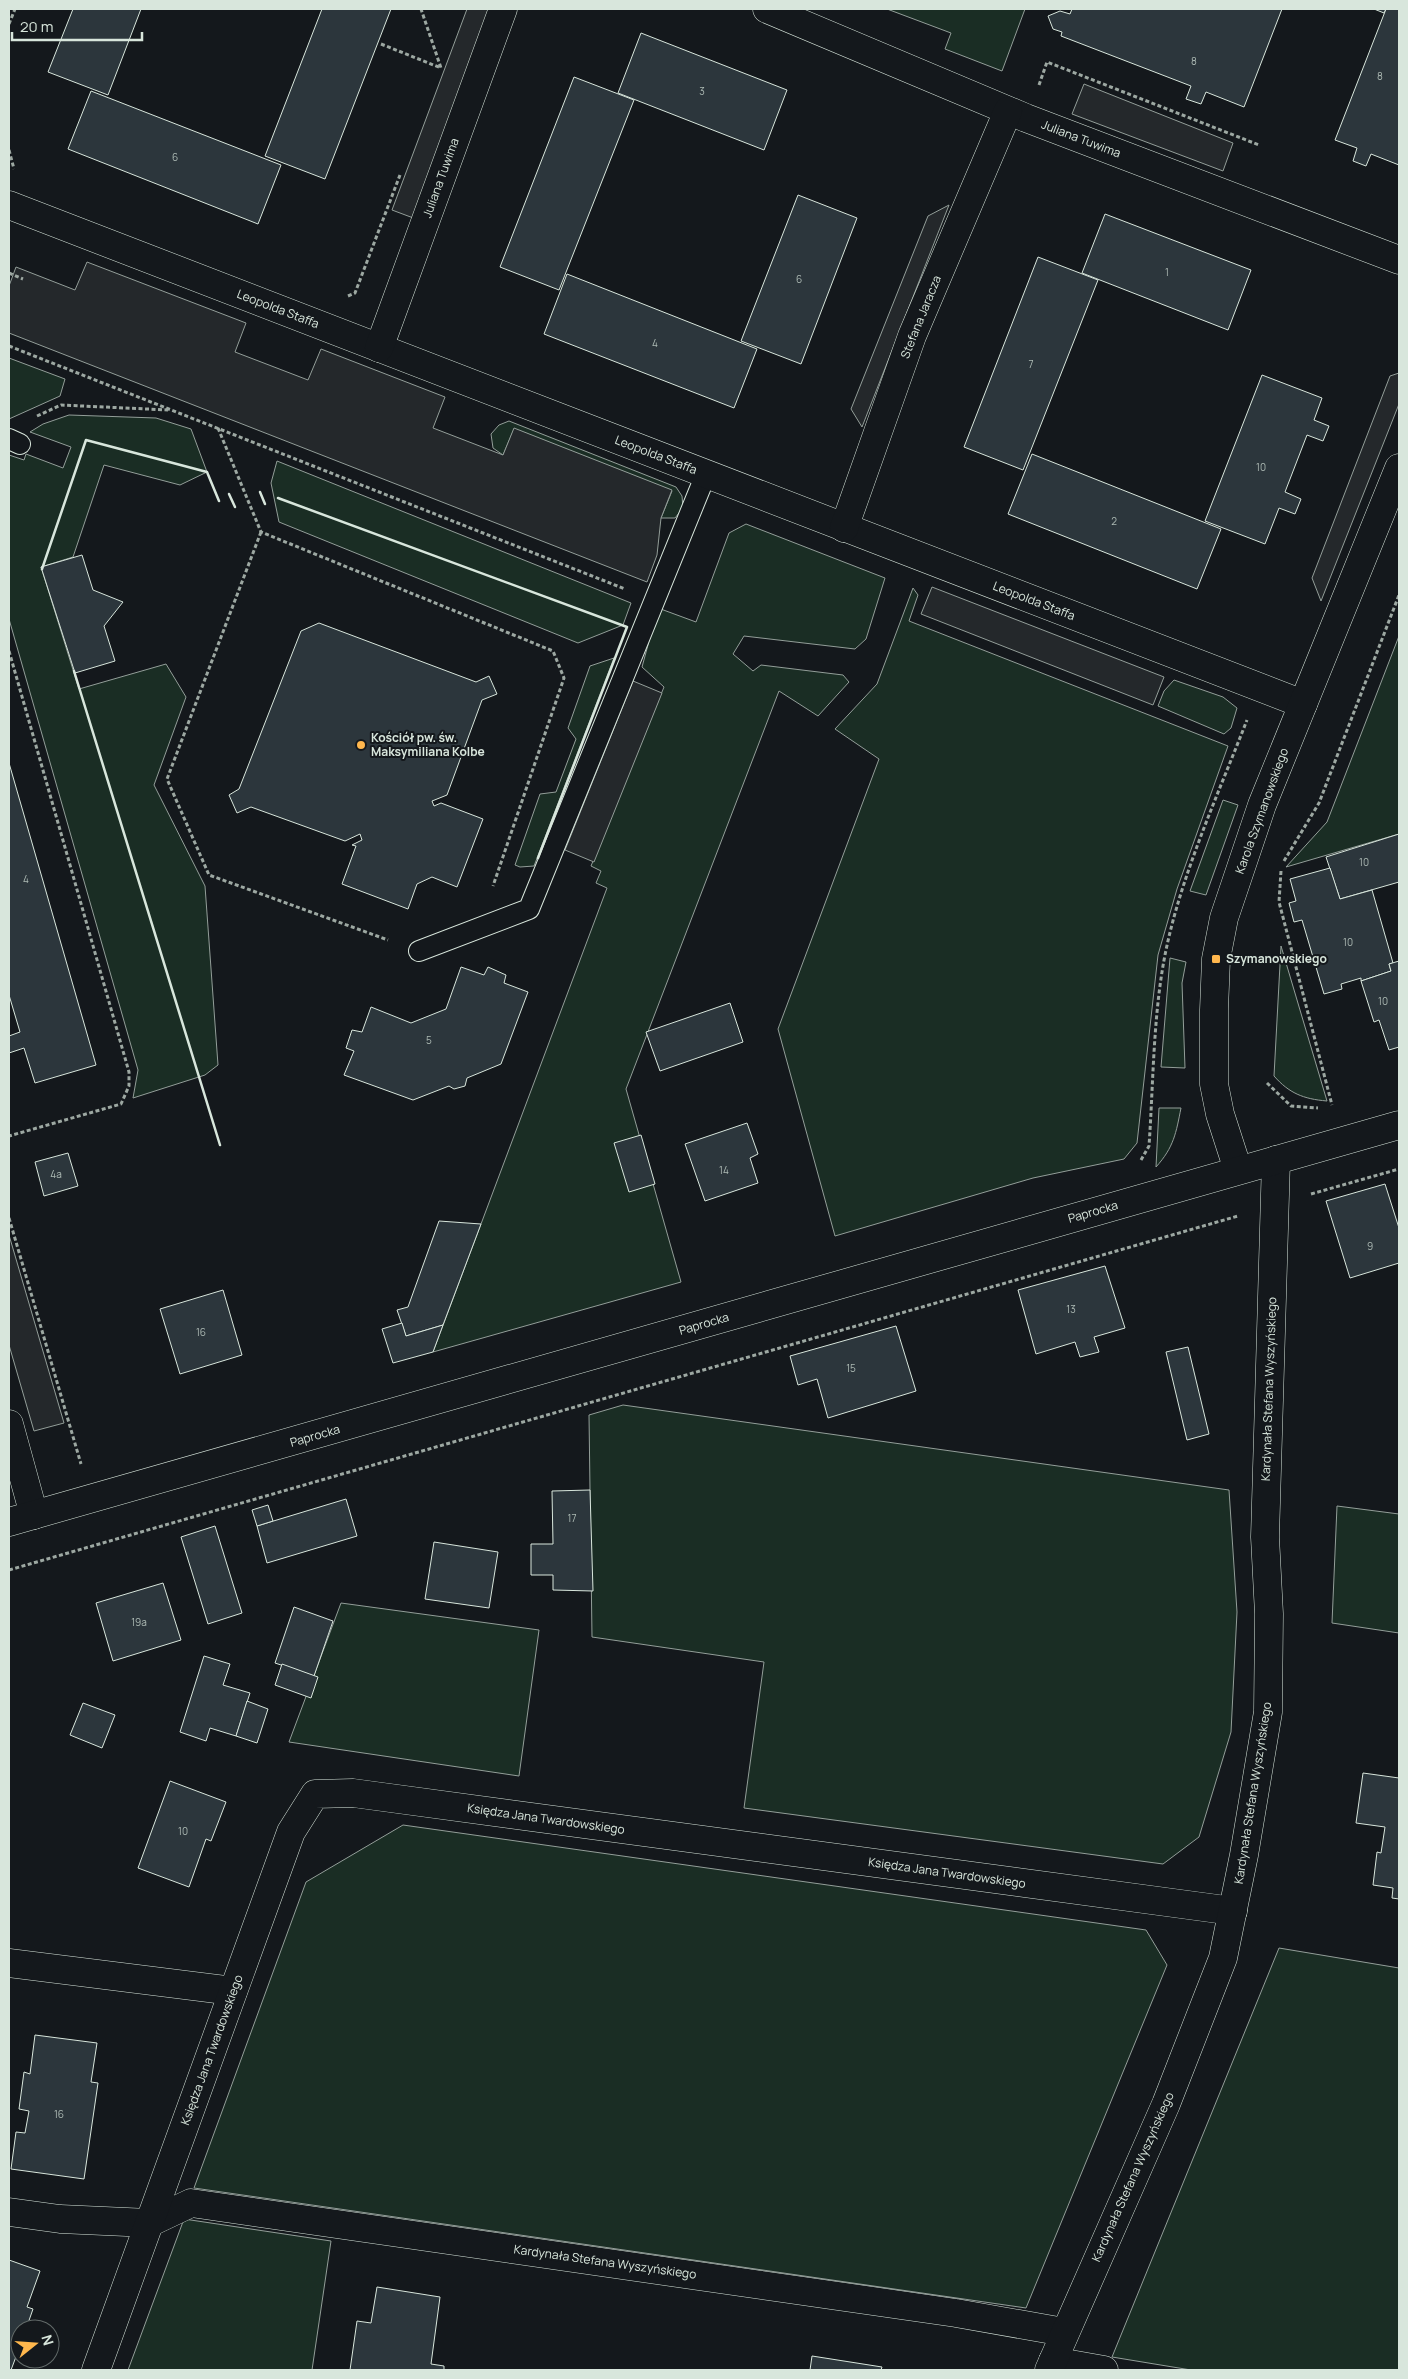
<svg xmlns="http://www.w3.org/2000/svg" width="1408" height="2379" font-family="Manrope,sans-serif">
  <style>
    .grass { fill: #1a2d24; stroke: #939e99 }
    .parking { fill: #24282b; stroke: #939e99 }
    .building { fill: #2c363c; stroke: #d8e6dc }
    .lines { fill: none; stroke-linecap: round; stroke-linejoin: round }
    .service-casing { stroke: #d8e6dc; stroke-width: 22 }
    .minor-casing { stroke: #d8e6dc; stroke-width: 29 }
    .tertiary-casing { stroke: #d8e6dc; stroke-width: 29 }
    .path { stroke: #9da8a2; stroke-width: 3; stroke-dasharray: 4 2.5; stroke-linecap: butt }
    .service { stroke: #14181c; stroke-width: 20 }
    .minor { stroke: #14181c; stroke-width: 28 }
    .tertiary { stroke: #14181c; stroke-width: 28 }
    .wall { stroke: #d8e6dc; stroke-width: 2.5 }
    .poi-dot { fill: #ffb74d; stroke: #14181c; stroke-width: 2 }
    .labels { text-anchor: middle; stroke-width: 4; stroke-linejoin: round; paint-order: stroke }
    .number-label { font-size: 10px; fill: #adbab4 }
    .street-label { font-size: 12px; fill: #d8e6dc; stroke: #14181c }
    .poi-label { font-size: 12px; font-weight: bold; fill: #d8e6dc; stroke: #14181c; text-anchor: start }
  </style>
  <rect width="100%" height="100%" fill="#14181c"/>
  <g class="grass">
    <polygon points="887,9 1025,9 1002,71 945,49 951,33"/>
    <polygon points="9,358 65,379 60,396 9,419"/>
    <polygon points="69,415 156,418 191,429 207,472 180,485 104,465 73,557 41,567 79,689 166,664 186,697 154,785 205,886 218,1065 205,1075 133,1098 138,1070 9,619 9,455 24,460 26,454 63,468 71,447 30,432 43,424"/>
    <polygon points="509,421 676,487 682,496 683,508 675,518 661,518 672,491 514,429 503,455 493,448 491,434 499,425"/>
    <polygon points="277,461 631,603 623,625 578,643 279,522 271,483"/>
    <polygon points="746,524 885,578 866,639 855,649 744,636 733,654 753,671 761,665 843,675 849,682 818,716 779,691 626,1089 681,1282 433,1352 607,888 596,883 601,871 591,866 664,687 642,667 658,608 696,622 729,533"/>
    <polygon points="913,588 918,595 909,621 1228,746 1177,889 1158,955 1137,1143 1124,1159 1033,1178 835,1236 778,1029 879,759 835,729 877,684"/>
    <polygon points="1399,636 1399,834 1286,867 1327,822"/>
    <polygon points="614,658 534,866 520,867 515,865 540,794 556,792 576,739 568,728 590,666"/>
    <polygon points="1174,680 1223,697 1237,708 1231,728 1224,734 1158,706 1164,691"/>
    <polygon points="1223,800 1238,805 1206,895 1190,891"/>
    <path d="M 1281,946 L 1327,1101 C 1303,1099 1289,1093 1274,1076 Z"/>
    <polygon points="1170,958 1186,962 1182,983 1185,1068 1161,1067"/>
    <path d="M 1159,1108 L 1181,1108 C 1176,1133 1174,1147 1156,1167 Z"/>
    <polygon points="623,1405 1229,1490 1237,1612 1231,1732 1199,1837 1163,1864 744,1808 764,1662 592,1637 589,1415"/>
    <polygon points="1337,1506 1399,1514 1399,1633 1332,1623"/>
    <polygon points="341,1603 539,1630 519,1776 289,1742"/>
    <polygon points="403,1825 1146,1930 1167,1965 1026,2308 194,2188 306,1882"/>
    <polygon points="1279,1948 1399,1968 1399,2370 1191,2370 1112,2357"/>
    <polygon points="184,2219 331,2241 312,2370 128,2370"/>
  </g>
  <g class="parking">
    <polygon points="467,9 494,9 416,219 392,210"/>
    <polygon points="1084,84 1233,143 1223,171 1072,114"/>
    <polygon points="949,205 862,427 851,409 928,216"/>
    <polygon points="87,262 246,323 235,352 308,380 321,349 445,397 433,428 503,455 514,428 672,490 661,518 657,555 647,582 9,333 9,286 16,267 75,290"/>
    <polygon points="1399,373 1399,404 1321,601 1312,578 1390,376"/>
    <polygon points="932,587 1164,677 1153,705 921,614"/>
    <polygon points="633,681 662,693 594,862 565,850"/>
    <polygon points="9,1235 64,1423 34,1431 9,1345"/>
  </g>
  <g class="building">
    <polygon points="73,9 141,9 108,95 48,72"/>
    <polygon points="322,9 391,9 325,179 265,156"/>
    <polygon points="1072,9 1282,9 1244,107 1206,92 1201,104 1186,99 1191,86 1061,36 1062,32 1053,29 1048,16 1060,11 1070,14"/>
    <polygon points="1374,9 1386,9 1384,13"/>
    <polygon points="1386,9 1399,9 1399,165 1371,154 1366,166 1353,161 1357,148 1335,140"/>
    <polygon points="641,33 787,90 764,150 618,93"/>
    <polygon points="574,77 634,100 559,290 500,267"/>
    <polygon points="91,91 281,165 258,224 68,149"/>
    <polygon points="798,195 857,218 801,364 741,341"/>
    <polygon points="1105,214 1251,270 1228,330 1082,273"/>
    <polygon points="1038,257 1098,280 1023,470 964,447"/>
    <polygon points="567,274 757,349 734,408 544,334"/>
    <polygon points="1262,375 1322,398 1314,420 1329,426 1323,441 1307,435 1285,492 1301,499 1295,514 1279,508 1265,544 1205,521"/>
    <polygon points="1032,454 1221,529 1197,589 1008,514"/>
    <polygon points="82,555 93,590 123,602 104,626 115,661 75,673 41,567"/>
    <polygon points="319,623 476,682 489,676 497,694 482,700 447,795 432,801 434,806 441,803 483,819 457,887 432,877 417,884 408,909 342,884 356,846 352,845 362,840 360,834 345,841 251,807 237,813 229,795 239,789 301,631"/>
    <polygon points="9,763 96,1065 35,1083 24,1048 9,1053 9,1036 20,1032 9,995"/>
    <polygon points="1399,834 1399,882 1340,899 1326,857"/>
    <polygon points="1330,868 1340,899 1372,890 1393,963 1389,964 1391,971 1361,981 1361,978 1341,984 1342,989 1324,994 1302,920 1294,922 1289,903 1296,901 1290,879"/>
    <polygon points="1399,961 1399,1047 1389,1050 1379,1020 1374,1022 1361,981 1391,971 1389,964"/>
    <polygon points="461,967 484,975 488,967 506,975 504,983 528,992 501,1064 467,1078 465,1086 454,1089 449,1086 413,1100 344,1075 354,1051 346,1048 352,1030 362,1032 371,1007 411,1023 446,1009"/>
    <polygon points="730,1003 743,1042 660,1071 646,1032"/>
    <polygon points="747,1123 758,1154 750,1158 758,1183 705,1201 685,1144"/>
    <polygon points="641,1135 655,1184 629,1192 614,1143"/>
    <polygon points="68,1153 78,1186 44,1196 35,1162"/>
    <polygon points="1385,1184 1399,1228 1399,1263 1350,1278 1326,1201"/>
    <polygon points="439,1221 481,1224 443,1325 406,1336 397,1310 408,1307"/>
    <polygon points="1105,1266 1125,1328 1094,1337 1099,1352 1080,1357 1075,1342 1036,1354 1018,1290"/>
    <polygon points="223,1290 242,1355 180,1374 160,1309"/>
    <polygon points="402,1323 406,1336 443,1325 433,1352 393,1363 382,1329"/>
    <polygon points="896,1326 916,1391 828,1418 817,1379 798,1385 790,1356"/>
    <polygon points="1188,1347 1209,1434 1187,1440 1166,1352"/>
    <polygon points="590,1490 593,1591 553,1590 553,1575 531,1575 531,1544 553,1544 552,1491"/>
    <polygon points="346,1499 357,1536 267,1563 257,1526"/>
    <polygon points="268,1505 273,1521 257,1526 252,1510"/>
    <polygon points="215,1526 242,1613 208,1624 181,1537"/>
    <polygon points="434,1542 498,1552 489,1608 425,1599"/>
    <polygon points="163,1583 181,1640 113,1661 96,1603"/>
    <polygon points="294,1607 333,1621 314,1676 275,1663"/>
    <polygon points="204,1656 230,1664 223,1685 250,1693 236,1736 210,1728 206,1741 180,1732"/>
    <polygon points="282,1664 318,1677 311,1698 275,1685"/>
    <polygon points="247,1701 268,1709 257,1743 236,1736"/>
    <polygon points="83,1703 115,1715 102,1748 70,1735"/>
    <polygon points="1363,1773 1399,1778 1399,1899 1392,1898 1393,1888 1373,1885 1377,1852 1381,1853 1385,1827 1356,1823"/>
    <polygon points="170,1781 226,1802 211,1841 206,1839 189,1887 138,1868"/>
    <polygon points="35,2035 97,2043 91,2082 98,2083 84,2179 11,2169 16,2132 25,2133 29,2111 19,2109 24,2072 30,2074"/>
    <polygon points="9,2260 40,2271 27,2307 33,2309 26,2329 20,2329 20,2346 11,2370 9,2370"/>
    <polygon points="377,2287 440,2297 431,2364 444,2366 444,2370 350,2370 357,2321 371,2323"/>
    <polygon points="812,2356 882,2367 881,2370 810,2370"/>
  </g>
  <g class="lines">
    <g class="service-casing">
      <g id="service">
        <polyline points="9,439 20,444"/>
        <polyline points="419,951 529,909 706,474"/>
      </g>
    </g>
    <g class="minor-casing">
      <g id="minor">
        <polyline points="767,9 1026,118 1399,260"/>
        <polyline points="9,205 1303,704"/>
        <polyline points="379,348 503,9"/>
        <polyline points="844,528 912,336 1008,111"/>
        <polyline points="1238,1170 1220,1114 1214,1084 1214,1010 1216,959 1224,918 1262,805 1399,468"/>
        <polyline points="9,1424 34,1515"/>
        <polyline points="9,1963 233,1991"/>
        <polyline points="9,2212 60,2219 149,2223 191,2203 956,2313 1064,2332"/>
        <polyline points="1053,2361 1104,2370"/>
        <polyline points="96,2370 291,1832 315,1794 353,1793 1233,1911"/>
        <polyline points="1049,2370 1166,2104 1223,1958 1244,1855 1268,1712 1269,1614 1265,1537 1276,1160"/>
      </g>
    </g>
    <g class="tertiary-casing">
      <polyline id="tertiary" points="9,1522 1399,1125"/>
    </g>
    <g class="path">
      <polyline points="9,24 15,9"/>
      <polyline points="381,44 441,68 421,9"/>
      <polyline points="1039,85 1047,62 1259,145"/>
      <polyline points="9,150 14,169"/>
      <polyline points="9,273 23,279"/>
      <polyline points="348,296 355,293 400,175"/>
      <polyline points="9,346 625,589"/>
      <polyline points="37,416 61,405 168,410"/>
      <polyline points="218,428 261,532 553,651 564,678 493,886"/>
      <polyline points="261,532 167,779 209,875 388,940"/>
      <polyline points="9,651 129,1072 129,1086 121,1104 9,1136"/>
      <polyline points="1284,861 1319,803 1399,595"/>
      <polyline points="1281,871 1279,902 1332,1105"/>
      <polyline points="1267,1083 1291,1106 1318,1108"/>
      <path d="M 1141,1160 L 1149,1146 C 1153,1089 1153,1029 1162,972 C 1175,888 1216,800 1247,720"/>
      <polyline points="1311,1194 1399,1169"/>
      <polyline points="9,1218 81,1464"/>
      <polyline points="9,1570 1238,1216"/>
    </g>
    <use href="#service" class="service"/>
    <use href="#minor" class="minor"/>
    <use href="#tertiary" class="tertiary"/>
    <g class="wall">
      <polyline points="260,492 265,504"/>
      <polyline points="229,494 235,507"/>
      <polyline points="278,498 627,627 538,858"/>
      <polyline points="42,569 86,440 207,472 219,501"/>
      <polyline points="74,671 220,1145"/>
    </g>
  </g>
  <g class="poi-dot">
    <circle cx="361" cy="745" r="5"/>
    <rect x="1211" y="954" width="10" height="10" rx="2.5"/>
  </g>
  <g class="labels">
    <g class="number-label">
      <text x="1194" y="65">8</text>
      <text x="1380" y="80">8</text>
      <text x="702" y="95">3</text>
      <text x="175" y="161">6</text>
      <text x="1167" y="276">1</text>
      <text x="799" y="283">6</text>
      <text x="655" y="347">4</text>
      <text x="1031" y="368">7</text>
      <text x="1261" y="471">10</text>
      <text x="1114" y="525">2</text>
      <text x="1364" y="866">10</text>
      <text x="26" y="883">4</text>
      <text x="1348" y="946">10</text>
      <text x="1383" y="1005">10</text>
      <text x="429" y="1044">5</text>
      <text x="724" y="1174">14</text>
      <text x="56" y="1178">4a</text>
      <text x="1370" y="1250">9</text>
      <text x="1071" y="1313">13</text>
      <text x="201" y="1336">16</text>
      <text x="851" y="1372">15</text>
      <text x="572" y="1522">17</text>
      <text x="139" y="1626">19a</text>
      <text x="183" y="1835">10</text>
      <text x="59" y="2118">16</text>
    </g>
    <g class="street-label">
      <text transform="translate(1081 139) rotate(21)" y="4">Juliana Tuwima</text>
      <text transform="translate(441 178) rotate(-70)" y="4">Juliana Tuwima</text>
      <text transform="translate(278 309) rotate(21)" y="4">Leopolda Staffa</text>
      <text transform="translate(921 317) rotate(-68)" y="4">Stefana Jaracza</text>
      <text transform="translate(656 455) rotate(21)" y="4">Leopolda Staffa</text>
      <text transform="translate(1034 601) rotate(21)" y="4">Leopolda Staffa</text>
      <text transform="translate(1262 811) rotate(-70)" y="4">Karola Szymanowskiego</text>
      <text transform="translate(1093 1212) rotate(-16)" y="4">Paprocka</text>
      <text transform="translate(704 1324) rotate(-16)" y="4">Paprocka</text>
      <text transform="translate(1269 1389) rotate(-88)" y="4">Kardynała Stefana Wyszyńskiego</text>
      <text transform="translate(315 1436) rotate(-16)" y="4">Paprocka</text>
      <text transform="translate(1253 1793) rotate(-81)" y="4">Kardynała Stefana Wyszyńskiego</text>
      <text transform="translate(546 1819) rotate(8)" y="4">Księdza Jana Twardowskiego</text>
      <text transform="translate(947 1873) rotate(8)" y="4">Księdza Jana Twardowskiego</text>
      <text transform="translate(212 2050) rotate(-70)" y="4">Księdza Jana Twardowskiego</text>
      <text transform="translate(1133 2177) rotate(-66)" y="4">Kardynała Stefana Wyszyńskiego</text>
      <text transform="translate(605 2262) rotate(8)" y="4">Kardynała Stefana Wyszyńskiego</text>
    </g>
    <g class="poi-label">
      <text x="371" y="742">Kościół pw. św.<tspan x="371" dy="14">Maksymiliana Kolbe</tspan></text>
      <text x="1226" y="963">Szymanowskiego</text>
    </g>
  </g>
  <rect width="1408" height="2379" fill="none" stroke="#d8e6dc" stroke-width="20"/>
  <g transform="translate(35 2344) rotate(73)"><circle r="24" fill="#14181c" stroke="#626a69"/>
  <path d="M0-4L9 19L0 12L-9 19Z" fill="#ffb74d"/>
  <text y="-8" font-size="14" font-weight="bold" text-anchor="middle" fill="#d8e6dc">N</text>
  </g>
  <path d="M12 32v8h130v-8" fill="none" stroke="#d8e6dc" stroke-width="2.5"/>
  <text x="20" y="32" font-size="15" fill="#d8e6dc" stroke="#14181c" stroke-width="4" paint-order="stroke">20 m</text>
</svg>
